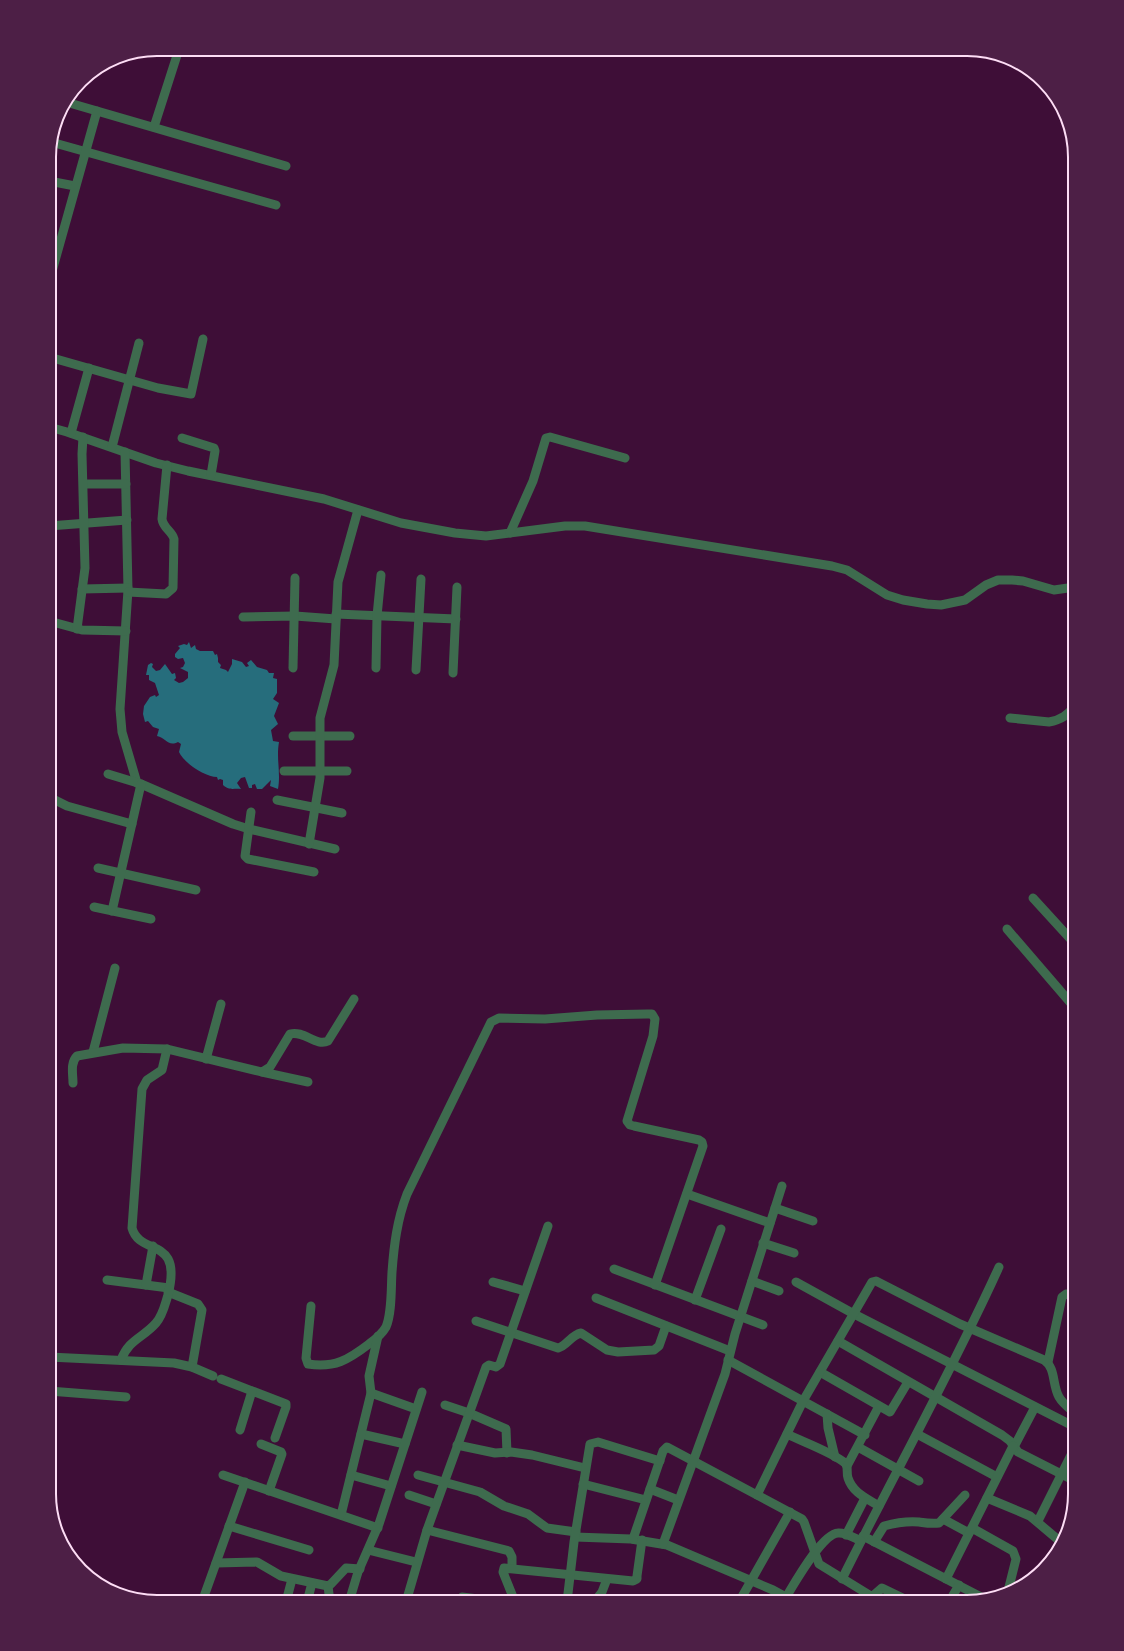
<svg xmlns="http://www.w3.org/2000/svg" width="1124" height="1651" font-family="Arial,sans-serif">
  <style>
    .water { fill: #266d7c }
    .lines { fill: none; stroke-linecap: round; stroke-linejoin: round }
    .street { stroke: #3e6b4e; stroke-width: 9 }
    .rim { fill: none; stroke: #fdddf5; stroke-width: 2 }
  </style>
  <rect width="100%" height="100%" fill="#3e0e37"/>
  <path class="water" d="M 189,642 L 191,648 L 195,645 L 196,649 L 200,651 L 213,651 L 215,655 L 217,654 L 218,658 L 218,662 L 221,665 L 220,668 L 226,670 L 228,672 L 232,664 L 232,659 L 242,662 L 246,667 L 249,666 L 247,663 L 251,660 L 257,667 L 267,670 L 269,673 L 274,673 L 273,678 L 277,679 L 277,693 L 273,699 L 279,703 L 274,716 L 278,724 L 271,730 L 273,741 L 279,742 C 276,759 281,772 278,789 L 270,786 L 271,780 L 262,789 L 257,789 L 255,784 L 252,785 L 252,788 L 249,788 L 245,777 L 241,778 L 237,783 L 241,789 C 233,788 230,791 223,785 L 223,780 L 220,779 L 218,780 L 217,777 C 205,777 184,763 179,752 L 181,744 L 178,742 C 168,747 166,738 157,736 L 159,729 L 153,727 L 148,721 L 145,722 L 143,714 L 144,706 L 150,697 L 155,695 L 156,697 L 159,695 L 155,683 L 149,680 L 149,675 L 146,675 L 148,665 L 151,663 L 153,664 L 152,667 L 156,671 L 160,670 L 165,664 L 172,674 L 175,673 L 176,678 L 174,680 L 179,683 L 183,682 L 188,678 L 188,672 L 180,668 L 183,667 L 185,663 L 183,658 L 178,659 L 175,657 L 175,654 L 180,648 L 178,646 L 184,644 L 187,645 Z"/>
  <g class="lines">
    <g class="street">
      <polyline points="66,102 286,166"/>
      <polyline points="154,127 179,49"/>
      <polyline points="51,142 276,205"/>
      <polyline points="49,181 75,186"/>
      <polyline points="49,282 97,111"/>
      <polyline points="49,357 158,388 191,394 203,339"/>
      <polyline points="49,427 67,432 156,463 188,471 324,499 401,523 455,533 486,536 565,526 585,526 832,566 847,570 887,595 903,600 927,604 941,605 965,600 986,585 998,580 1012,580 1023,581 1054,590 1075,587"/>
      <polyline points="71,433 89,368"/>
      <polyline points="182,438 214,448 215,451 211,475"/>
      <polyline points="112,447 139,343"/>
      <polyline points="125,452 128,590 120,709 122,732 137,783"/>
      <polyline points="84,484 126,484"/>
      <polyline points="49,526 127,520"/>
      <polyline points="510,533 533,481 546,438 550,437 625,458"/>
      <polyline points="82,589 128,588"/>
      <path d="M 128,592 L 166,594 L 173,588 L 174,539 C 172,531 163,528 162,519 L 167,465"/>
      <polyline points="336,614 456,619"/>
      <polyline points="243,617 295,616 336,619"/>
      <polyline points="49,621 82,630 126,631"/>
      <polyline points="77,629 85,568 82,454 83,437"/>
      <polyline points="293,668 295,578"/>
      <polyline points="376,668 377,616 381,575"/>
      <polyline points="416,670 421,579"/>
      <polyline points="453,673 457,587"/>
      <path d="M 1010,718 L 1049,722 C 1061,720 1068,715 1075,705"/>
      <polyline points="293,736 350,736"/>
      <polyline points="284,771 347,771"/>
      <polyline points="108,774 141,784 233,824 249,829 335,849"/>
      <polyline points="49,797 67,806 132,824"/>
      <polyline points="277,800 342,813"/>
      <polyline points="251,812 245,856 248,859 314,872"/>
      <polyline points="309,844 320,778 320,718 334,665 338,582 358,510"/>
      <polyline points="98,868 196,890"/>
      <polyline points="1033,898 1075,944"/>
      <polyline points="94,907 151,919"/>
      <polyline points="112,911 141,784"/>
      <polyline points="1007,929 1075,1008"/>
      <polyline points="93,1052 115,968"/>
      <polyline points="206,1059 221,1004"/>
      <polyline points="262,1072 308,1082"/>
      <path d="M 73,1083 C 73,1074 70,1063 77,1056 L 123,1048 L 167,1049 L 262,1072 L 270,1067 L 290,1034 C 304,1030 316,1047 328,1041 L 354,999"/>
      <polyline points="687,1194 770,1223"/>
      <polyline points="775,1208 813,1221"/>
      <polyline points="763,1243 794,1253"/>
      <polyline points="614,1269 763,1325"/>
      <polyline points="107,1280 169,1288"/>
      <polyline points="752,1281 779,1291"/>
      <polyline points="493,1282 525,1291"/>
      <polyline points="796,1282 854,1314 1075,1427"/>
      <polyline points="146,1285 153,1246"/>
      <polyline points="168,1292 198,1304 202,1310 192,1367"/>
      <polyline points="596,1298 730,1351"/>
      <polyline points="695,1300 721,1229"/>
      <path d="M 311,1306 L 306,1358 L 308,1364 C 335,1368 348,1360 369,1344 C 376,1339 382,1334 386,1327 C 392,1313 391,1288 392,1272 C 394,1245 397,1220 407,1194 L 491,1022 L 499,1018 L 545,1019 L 597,1015 L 647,1014 L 652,1014 L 655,1019 L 653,1036 L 627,1121 L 630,1125 L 634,1126 L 699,1140 L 702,1142 L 703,1146 L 655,1285"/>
      <path d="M 476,1321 L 558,1348 C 567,1346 571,1335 581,1333 L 607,1350 L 618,1352 L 654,1350 L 659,1346 L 666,1326"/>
      <polyline points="838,1341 1002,1435 1010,1441 1018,1452 1075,1481"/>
      <polyline points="49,1357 174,1363 192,1367 213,1376"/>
      <path d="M 121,1360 C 129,1339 143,1338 156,1323 C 163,1315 165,1304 168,1295 C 183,1235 140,1257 132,1228 L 142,1089 L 147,1080 L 162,1070 L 167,1049"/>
      <polyline points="728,1360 865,1435"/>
      <polyline points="1048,1362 1062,1297 1066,1294 1075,1294"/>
      <polyline points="820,1372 890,1412 908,1382"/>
      <polyline points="221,1379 286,1404 286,1407 275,1438"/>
      <polyline points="49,1391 126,1397"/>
      <polyline points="371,1393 416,1409"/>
      <polyline points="445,1405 469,1413 506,1429 507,1453"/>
      <polyline points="827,1414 828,1428 835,1457"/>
      <polyline points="240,1430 252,1391"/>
      <polyline points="361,1434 405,1444"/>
      <path d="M 787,1434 C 803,1442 832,1452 845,1463 C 849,1467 846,1473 848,1478 C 853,1493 866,1498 879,1506"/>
      <polyline points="917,1434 997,1477"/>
      <polyline points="261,1444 281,1452 282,1454 269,1491"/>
      <polyline points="457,1445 495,1453 511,1452 532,1455 585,1468"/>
      <polyline points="858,1447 919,1481"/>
      <polyline points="1014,1447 1035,1407"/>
      <polyline points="847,1466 879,1406"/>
      <polyline points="223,1475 378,1528"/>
      <polyline points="351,1475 391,1486"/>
      <polyline points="418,1475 480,1492 504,1506 528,1514 547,1528 576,1532"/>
      <polyline points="583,1484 646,1500"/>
      <polyline points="650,1489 678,1500"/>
      <polyline points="409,1495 436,1504"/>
      <path d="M 757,1495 L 803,1401 L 872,1282 L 876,1281 L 960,1324 L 1044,1360 C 1056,1368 1052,1385 1059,1397 C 1063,1404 1069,1408 1075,1413"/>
      <polyline points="987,1498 1030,1516 1062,1543"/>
      <polyline points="341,1515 371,1393 369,1376 378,1336"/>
      <polyline points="943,1519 969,1533"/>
      <polyline points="1038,1521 1075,1447"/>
      <polyline points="229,1526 309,1550"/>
      <polyline points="972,1528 1013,1551 1016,1559 1008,1591"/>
      <polyline points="427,1530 509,1551 512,1557 512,1568"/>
      <polyline points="846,1535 865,1498"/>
      <polyline points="863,1536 983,1598"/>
      <polyline points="575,1537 631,1539 667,1545 773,1590 795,1602"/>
      <polyline points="633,1539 663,1451 667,1447 802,1519 804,1522 819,1564 871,1596 874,1595 882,1588 911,1602"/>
      <path d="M 874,1542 L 884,1526 C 895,1523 908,1521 919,1522 C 926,1523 932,1524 939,1523 L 965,1495"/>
      <polyline points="663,1544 725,1374 735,1334 782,1186"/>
      <polyline points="368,1550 416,1562"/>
      <polyline points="216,1563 257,1562 281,1576 328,1586 331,1584 346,1568 360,1569"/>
      <path d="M 842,1579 C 894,1474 951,1373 999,1267"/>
      <polyline points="946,1579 1013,1446"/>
      <polyline points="328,1586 330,1602"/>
      <polyline points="462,1597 503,1602"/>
      <polyline points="202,1602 245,1482"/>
      <polyline points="286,1602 292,1579"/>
      <polyline points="307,1602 312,1583"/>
      <polyline points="349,1602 358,1572 379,1524 422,1392"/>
      <polyline points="406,1602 427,1530 486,1367 489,1365 496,1367 500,1364 548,1226"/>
      <polyline points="515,1602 503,1572 504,1568 633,1581 637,1579 637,1576 642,1540"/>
      <polyline points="567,1602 574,1542 590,1444 598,1442 660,1461"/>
      <polyline points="594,1602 602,1592 607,1579"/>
      <polyline points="739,1602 790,1512"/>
      <path d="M 783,1602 C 792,1588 821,1534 838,1533 C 845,1532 854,1538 861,1541"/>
      <polyline points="949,1602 959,1585"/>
    </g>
  </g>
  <path d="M0 0H1124V1651H0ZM157 56H967A101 101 0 0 1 1068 157V1494A101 101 0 0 1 967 1595H157A101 101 0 0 1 56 1494V157A101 101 0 0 1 157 56Z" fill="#4d1f46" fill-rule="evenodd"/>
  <path class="rim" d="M157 56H967A101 101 0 0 1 1068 157V1494A101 101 0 0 1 967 1595H157A101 101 0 0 1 56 1494V157A101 101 0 0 1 157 56Z"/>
</svg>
